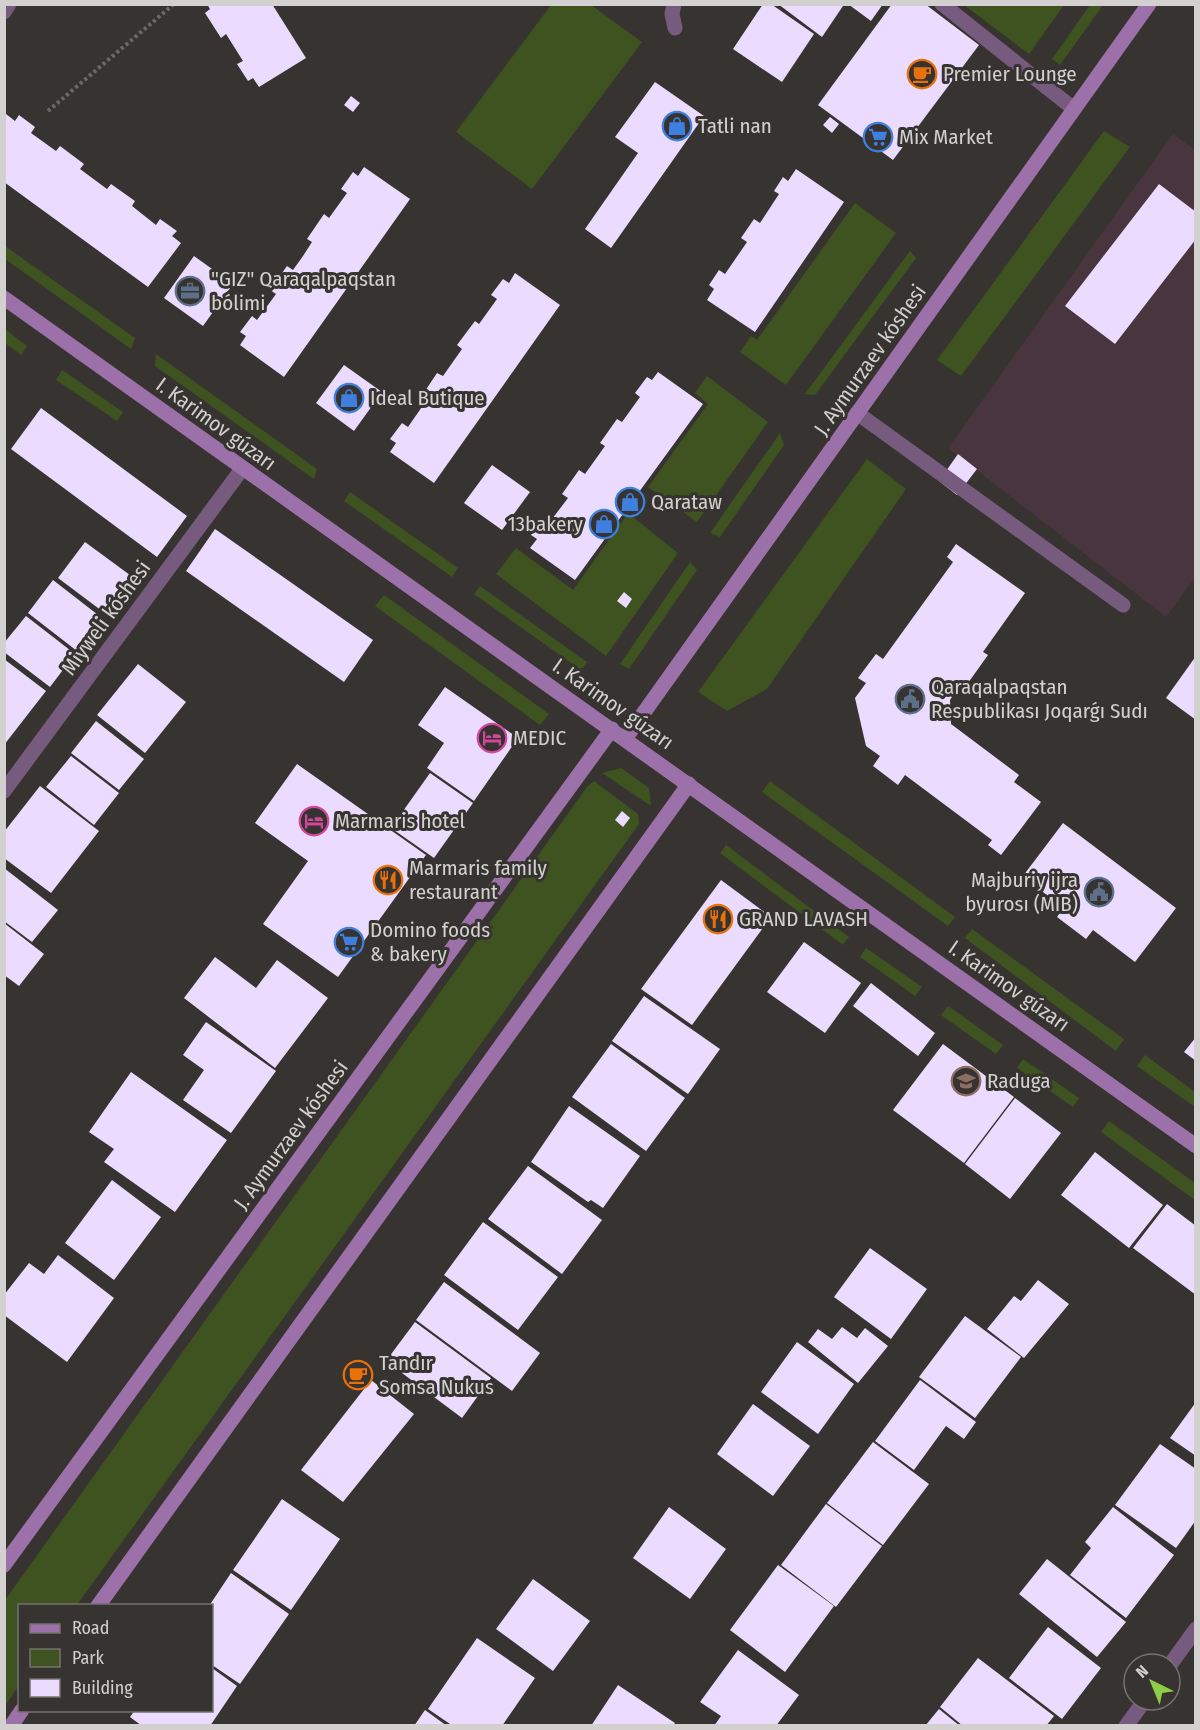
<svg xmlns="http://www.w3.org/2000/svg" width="1200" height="1730" font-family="'Fira Sans Condensed',sans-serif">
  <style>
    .education { fill: #48353e }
    .green { fill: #3e5320 }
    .building { fill: #ebdcff }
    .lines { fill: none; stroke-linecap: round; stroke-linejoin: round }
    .path { stroke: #6c6967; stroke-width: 4; stroke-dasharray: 3 3; stroke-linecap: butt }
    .lane { stroke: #775b7f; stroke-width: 15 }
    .street { stroke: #775b7f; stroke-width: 15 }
    .secondary { stroke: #9c70a9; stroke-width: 15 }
    .labels { text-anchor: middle; stroke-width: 6; stroke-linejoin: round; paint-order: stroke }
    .poi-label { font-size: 21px; fill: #d3d1cf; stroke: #363330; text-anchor: start }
    .street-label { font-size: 21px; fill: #d3d1cf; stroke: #363330 }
  </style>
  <rect width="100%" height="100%" fill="#363330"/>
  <polygon class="education" points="1173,134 1195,150 1195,578 1166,617 948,448"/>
  <g class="green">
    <polygon points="551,5 591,5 642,42 532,189 456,132"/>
    <polygon points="964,5 1064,5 1029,54"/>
    <polygon points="1090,5 1103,5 1060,65 1052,59"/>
    <polygon points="1104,131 1130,147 961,376 937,360"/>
    <polygon points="855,203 896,233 786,385 740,352 751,336 757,340"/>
    <polygon points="5,246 135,338 131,349 5,259"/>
    <polygon points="910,251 916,258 815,395 805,394"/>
    <polygon points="5,329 27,346 21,355 5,343"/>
    <polygon points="156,354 317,469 314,479 155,366"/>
    <polygon points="62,370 123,412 117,421 56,380"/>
    <polygon points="707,376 768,422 697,522 648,487 708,404 695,393"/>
    <polygon points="780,433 784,445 720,537 710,533"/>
    <polygon points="867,459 906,489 767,689 727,711 698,692"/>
    <polygon points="350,492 458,568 452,577 344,501"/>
    <polygon points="628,513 678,553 606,656 496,574 516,548 573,590"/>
    <polygon points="690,562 697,570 629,669 620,664"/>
    <polygon points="480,586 587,662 581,670 474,594"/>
    <polygon points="384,595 549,714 540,725 375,606"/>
    <polygon points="621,768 649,788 651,806 602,773"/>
    <polygon points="594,781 638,814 639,824 77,1605 20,1606 19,1685 5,1706 5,1600 587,787"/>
    <polygon points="770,781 955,917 948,926 762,792"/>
    <polygon points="726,845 849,937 843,945 720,853"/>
    <polygon points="972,929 1124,1039 1116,1051 965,938"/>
    <polygon points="866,948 922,987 915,996 860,957"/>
    <polygon points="948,1006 1003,1045 996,1054 941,1015"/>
    <polygon points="1145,1055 1195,1092 1195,1107 1137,1066"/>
    <polygon points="1023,1059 1079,1098 1073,1107 1017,1068"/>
    <polygon points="1109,1121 1195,1183 1195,1200 1101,1132"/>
  </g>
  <g class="building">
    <polygon points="207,4 272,4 306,58 259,87 253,78 248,81 237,64 243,61 226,34 221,38 205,13 210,9"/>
    <polygon points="763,4 771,4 814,34 782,82 733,49"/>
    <polygon points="778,4 841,4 843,6 822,37"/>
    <polygon points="848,4 883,4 871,21"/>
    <polygon points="892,4 925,4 979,45 893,160 818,105"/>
    <polygon points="655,82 704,116 611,248 585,229 638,153 615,137"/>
    <polygon points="351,96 360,103 353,112 344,105"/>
    <polygon points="6,114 15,121 19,115 35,127 31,133 56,151 60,146 84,164 80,169 107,189 111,184 135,201 132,206 156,225 160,219 177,231 172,236 181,243 148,287 4,182"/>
    <polygon points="830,117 839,124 832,133 823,125"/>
    <polygon points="364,167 410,199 284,377 240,345 246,336 240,332 252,316 257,320 276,294 270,290 287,266 293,270 303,256 312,242 307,239 324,214 329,218 347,193 341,189 353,172 358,176"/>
    <polygon points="796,169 844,202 755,332 707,300 714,289 709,285 719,270 725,274 747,242 741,238 754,219 760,223 779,194 774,191 783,177 788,181"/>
    <polygon points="1159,184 1196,212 1196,239 1115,344 1065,306"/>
    <polygon points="194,256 233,284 203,326 164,298"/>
    <polygon points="515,273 560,305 434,483 390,452 396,443 390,439 402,423 408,427 426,401 421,397 437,373 443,376 462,349 457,345 475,321 479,324 497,299 491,295 503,279 509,283"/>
    <polygon points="344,365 382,392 354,431 316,403"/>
    <polygon points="658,372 703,404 575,580 530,548 537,539 531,535 543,519 549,523 568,498 562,494 579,470 585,474 605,446 600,443 617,419 622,422 640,397 635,393 647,377 652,380"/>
    <polygon points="41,408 187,516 157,557 11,449"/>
    <polygon points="958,454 977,469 957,495 939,481"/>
    <polygon points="492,465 530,492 502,530 464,503"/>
    <polygon points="215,529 373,640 344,682 186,571"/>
    <polygon points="85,542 134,578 106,614 58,578"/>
    <polygon points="956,544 1025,593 983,652 988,655 958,697 954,694 950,700 951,724 1019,775 1014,782 1041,802 1001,855 988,845 992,840 905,775 898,785 873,766 880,756 866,746 855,698 866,683 858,678 876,654 883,659 953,562 947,557"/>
    <polygon points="53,580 102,618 77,651 28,613"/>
    <polygon points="624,592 632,599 626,608 617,601"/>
    <polygon points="26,616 75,654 50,687 4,652 4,643"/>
    <polygon points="1196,656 1196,720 1166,698"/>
    <polygon points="4,659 46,691 4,745"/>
    <polygon points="138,664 186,702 145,753 97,715"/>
    <polygon points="445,687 518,738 474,801 427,768 444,743 418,725"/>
    <polygon points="96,721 144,759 119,790 71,753"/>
    <polygon points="71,756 119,793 94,825 46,787"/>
    <polygon points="297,764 426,855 338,977 263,924 308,861 255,823"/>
    <polygon points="430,773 473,803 434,858 391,828"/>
    <polygon points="40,786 99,831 51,893 4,858 4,832"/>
    <polygon points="622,811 630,818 623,827 615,820"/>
    <polygon points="1063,823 1176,908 1135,962 1093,930 1086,939 1057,917 1063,908 1023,876"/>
    <polygon points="4,868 58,910 32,942 4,921"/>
    <polygon points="721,880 771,917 692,1025 641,989"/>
    <polygon points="4,923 44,954 19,986 4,975"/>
    <polygon points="804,942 861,983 825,1033 767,992"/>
    <polygon points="215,957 256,988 277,960 328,998 275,1068 184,998"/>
    <polygon points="871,983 935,1033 918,1056 853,1006"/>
    <polygon points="644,996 720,1049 688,1094 612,1041"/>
    <polygon points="206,1022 276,1071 231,1133 183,1100 204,1070 183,1055"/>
    <polygon points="1196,1037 1196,1061 1184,1052"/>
    <polygon points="611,1044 685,1098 646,1151 572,1097"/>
    <polygon points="943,1044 1014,1097 964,1163 893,1110"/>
    <polygon points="131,1072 227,1140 175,1212 104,1162 114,1149 89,1132"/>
    <polygon points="1015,1098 1061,1133 1010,1199 965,1164"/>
    <polygon points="569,1106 640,1156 603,1208 591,1200 588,1202 531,1162"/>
    <polygon points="1095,1152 1163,1205 1129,1248 1061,1195"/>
    <polygon points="528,1166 602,1220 562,1274 488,1219"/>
    <polygon points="112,1180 161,1217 114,1280 65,1243"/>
    <polygon points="1167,1204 1196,1226 1196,1295 1133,1248"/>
    <polygon points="483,1222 558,1277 518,1330 444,1275"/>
    <polygon points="870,1248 927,1289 891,1339 834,1297"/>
    <polygon points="58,1255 114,1298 67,1362 4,1315 4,1295 29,1263 44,1274"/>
    <polygon points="1038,1280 1069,1304 1024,1358 987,1329 1014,1296 1021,1301"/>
    <polygon points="444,1282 540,1353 512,1391 416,1320"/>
    <polygon points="965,1316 1021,1357 975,1418 919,1377"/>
    <polygon points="415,1322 491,1378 462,1418 386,1361"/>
    <polygon points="842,1327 857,1338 865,1328 888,1346 858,1383 808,1342 818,1329 832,1339"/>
    <polygon points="797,1342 854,1384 818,1434 761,1392"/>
    <polygon points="371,1380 414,1414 343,1502 301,1470"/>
    <polygon points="920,1380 976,1422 964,1439 946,1426 914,1470 875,1441"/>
    <polygon points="1196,1402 1196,1456 1170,1438"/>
    <polygon points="753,1404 810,1446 773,1496 717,1454"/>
    <polygon points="873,1442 929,1484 883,1545 827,1503"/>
    <polygon points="1160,1444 1196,1469 1196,1520 1176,1548 1115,1505"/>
    <polygon points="282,1499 340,1539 291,1610 233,1570"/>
    <polygon points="826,1504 882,1546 836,1607 781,1565"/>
    <polygon points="669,1507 726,1549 690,1599 633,1558"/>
    <polygon points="1113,1507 1174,1555 1126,1618 1070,1575 1091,1548 1085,1542"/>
    <polygon points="1047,1559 1126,1622 1097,1657 1019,1594"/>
    <polygon points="778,1565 834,1606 785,1672 730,1630"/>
    <polygon points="231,1573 289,1614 240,1684 212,1665 212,1606 209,1606"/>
    <polygon points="533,1579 590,1621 553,1671 496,1629"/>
    <polygon points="1048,1627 1101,1668 1062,1719 1009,1678"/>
    <polygon points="477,1638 535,1678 502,1726 453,1726 428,1709"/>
    <polygon points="738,1650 799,1695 776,1726 714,1726 721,1716 700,1702"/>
    <polygon points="978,1658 1054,1716 1046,1726 963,1726 940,1707"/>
    <polygon points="212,1668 237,1686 210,1726 142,1726 130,1717 135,1710 212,1710"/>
    <polygon points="618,1685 675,1723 673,1726 591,1726"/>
    <polygon points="939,1709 960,1726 925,1726"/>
    <polygon points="425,1710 447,1726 414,1726"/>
  </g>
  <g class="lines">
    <polyline class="path" points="48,111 174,4"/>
    <g class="lane">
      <polyline points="674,4 672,14 675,28"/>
      <polyline points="942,4 1074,109"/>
      <polyline points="857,413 1123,605"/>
    </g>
    <g class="street">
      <polyline points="4,12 9,4"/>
      <polyline points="4,791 242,469"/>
      <polyline points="1170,1665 1196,1629"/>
      <polyline points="1126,1726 1145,1700"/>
    </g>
    <g class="secondary">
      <polyline points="4,298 1196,1146"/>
      <polyline points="625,739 1149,4"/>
      <polyline points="4,1565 612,729"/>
      <polyline points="98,1606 689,784"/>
      <polyline points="11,1726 22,1710"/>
    </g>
  </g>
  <defs>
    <g id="cafe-ring" transform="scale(1.5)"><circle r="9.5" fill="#363330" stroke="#e8710a" stroke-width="1.5"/><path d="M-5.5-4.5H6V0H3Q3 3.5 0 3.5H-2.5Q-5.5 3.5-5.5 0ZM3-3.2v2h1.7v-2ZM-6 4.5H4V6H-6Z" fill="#e8710a"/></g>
    <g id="shop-ring" transform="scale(1.5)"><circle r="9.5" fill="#363330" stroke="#3f7fe0" stroke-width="1.5"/><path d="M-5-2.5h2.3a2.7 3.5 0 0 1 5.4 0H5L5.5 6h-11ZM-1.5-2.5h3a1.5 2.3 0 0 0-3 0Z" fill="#3f7fe0"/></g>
    <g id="supermarket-ring" transform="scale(1.5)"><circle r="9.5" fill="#363330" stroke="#3f7fe0" stroke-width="1.5"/><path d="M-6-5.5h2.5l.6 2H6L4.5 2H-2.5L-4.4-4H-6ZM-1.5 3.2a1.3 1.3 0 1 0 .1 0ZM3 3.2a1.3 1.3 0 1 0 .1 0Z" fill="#3f7fe0"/></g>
    <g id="office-ring" transform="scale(1.5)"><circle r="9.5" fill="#363330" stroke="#5c6f8a" stroke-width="1.5"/><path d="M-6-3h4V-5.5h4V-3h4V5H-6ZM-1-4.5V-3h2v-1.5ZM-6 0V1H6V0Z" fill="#5c6f8a"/></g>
    <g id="civic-ring" transform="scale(1.5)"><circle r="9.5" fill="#363330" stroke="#5c6f8a" stroke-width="1.5"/><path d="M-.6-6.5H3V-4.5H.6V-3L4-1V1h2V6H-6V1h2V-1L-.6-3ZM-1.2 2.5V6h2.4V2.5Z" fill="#5c6f8a"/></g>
    <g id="hotel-ring" transform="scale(1.5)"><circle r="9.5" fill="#363330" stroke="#d1479c" stroke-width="1.5"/><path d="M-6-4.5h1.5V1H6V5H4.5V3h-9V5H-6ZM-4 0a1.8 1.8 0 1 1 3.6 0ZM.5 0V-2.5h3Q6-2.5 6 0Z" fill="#d1479c"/></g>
    <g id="restaurant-ring" transform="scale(1.5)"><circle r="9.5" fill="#363330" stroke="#e8710a" stroke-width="1.5"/><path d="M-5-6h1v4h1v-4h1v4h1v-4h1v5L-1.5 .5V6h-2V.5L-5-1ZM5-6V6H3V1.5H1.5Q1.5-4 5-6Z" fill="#e8710a"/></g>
    <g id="school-ring" transform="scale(1.5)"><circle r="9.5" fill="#363330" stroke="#8d6e63" stroke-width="1.5"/><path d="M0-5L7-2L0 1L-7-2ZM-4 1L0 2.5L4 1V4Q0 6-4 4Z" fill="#8d6e63"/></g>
  </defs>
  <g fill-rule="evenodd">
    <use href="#cafe-ring" x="922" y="74"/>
    <use href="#shop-ring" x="677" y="126"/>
    <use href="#supermarket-ring" x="878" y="137"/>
    <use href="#office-ring" x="190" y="291"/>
    <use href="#shop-ring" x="349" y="398"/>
    <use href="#shop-ring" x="630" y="502"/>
    <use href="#shop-ring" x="604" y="524"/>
    <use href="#civic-ring" x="910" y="699"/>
    <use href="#hotel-ring" x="492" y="738"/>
    <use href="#hotel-ring" x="314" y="821"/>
    <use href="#restaurant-ring" x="388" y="880"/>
    <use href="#civic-ring" x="1099" y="892"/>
    <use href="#restaurant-ring" x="718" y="919"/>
    <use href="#supermarket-ring" x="349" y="942"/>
    <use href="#school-ring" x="966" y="1081"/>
    <use href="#cafe-ring" x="358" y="1375"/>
  </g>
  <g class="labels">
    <g class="poi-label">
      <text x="943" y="81">Premier Lounge</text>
      <text x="698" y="133">Tatli nan</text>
      <text x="899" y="144">Mix Market</text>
      <text x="211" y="286">"GIZ" Qaraqalpaqstan<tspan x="211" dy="24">bólimi</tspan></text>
      <text x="370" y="405">Ideal Butique</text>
      <text x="651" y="509">Qarataw</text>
      <text x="583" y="531" text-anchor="end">13bakery</text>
      <text x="931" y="694">Qaraqalpaqstan<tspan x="931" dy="24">Respublikası Joqarǵı Sudı</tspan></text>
      <text x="513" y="745">MEDIC</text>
      <text x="335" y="828">Marmaris hotel</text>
      <text x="409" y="875">Marmaris family<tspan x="409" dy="24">restaurant</tspan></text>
      <text x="1078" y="887" text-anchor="end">Majburiy ijra<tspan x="1078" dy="24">byurosı (MIB)</tspan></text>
      <text x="739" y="926">GRAND LAVASH</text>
      <text x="370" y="937">Domino foods<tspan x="370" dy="24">&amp; bakery</tspan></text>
      <text x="987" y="1088">Raduga</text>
      <text x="379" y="1370">Tandır<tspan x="379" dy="24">Somsa Nukus</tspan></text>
    </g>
    <g class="street-label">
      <text transform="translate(870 360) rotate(-55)" y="7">J. Aymurzaev kóshesi</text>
      <text transform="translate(216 424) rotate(36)" y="7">I. Karimov gúzarı</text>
      <text transform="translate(106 618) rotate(-54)" y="7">Miyweli kóshesi</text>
      <text transform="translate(613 704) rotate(35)" y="7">I. Karimov gúzarı</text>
      <text transform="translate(1009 986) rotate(35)" y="7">I. Karimov gúzarı</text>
      <text transform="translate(291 1135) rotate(-54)" y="7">J. Aymurzaev kóshesi</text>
    </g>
  </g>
  <rect width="1200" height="1730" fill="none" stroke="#d3d1cf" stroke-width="12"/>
  <rect x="18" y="1604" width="195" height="108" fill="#363330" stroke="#757270" stroke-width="1.5"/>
  <rect x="30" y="1624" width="30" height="9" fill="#9c70a9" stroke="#757270" stroke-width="1.5"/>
  <text x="72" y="1634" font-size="18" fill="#d3d1cf">Road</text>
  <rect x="30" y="1649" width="30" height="18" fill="#3e5320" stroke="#757270" stroke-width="1.5"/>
  <text x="72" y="1664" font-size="18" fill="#d3d1cf">Park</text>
  <rect x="30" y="1679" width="30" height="18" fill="#ebdcff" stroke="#757270" stroke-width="1.5"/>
  <text x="72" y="1694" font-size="18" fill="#d3d1cf">Building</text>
  <g transform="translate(1152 1682) rotate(317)"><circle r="28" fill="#363330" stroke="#757270" stroke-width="1.5"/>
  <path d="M0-4.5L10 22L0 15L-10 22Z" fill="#8dce44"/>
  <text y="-9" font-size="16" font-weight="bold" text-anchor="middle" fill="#d3d1cf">N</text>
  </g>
</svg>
